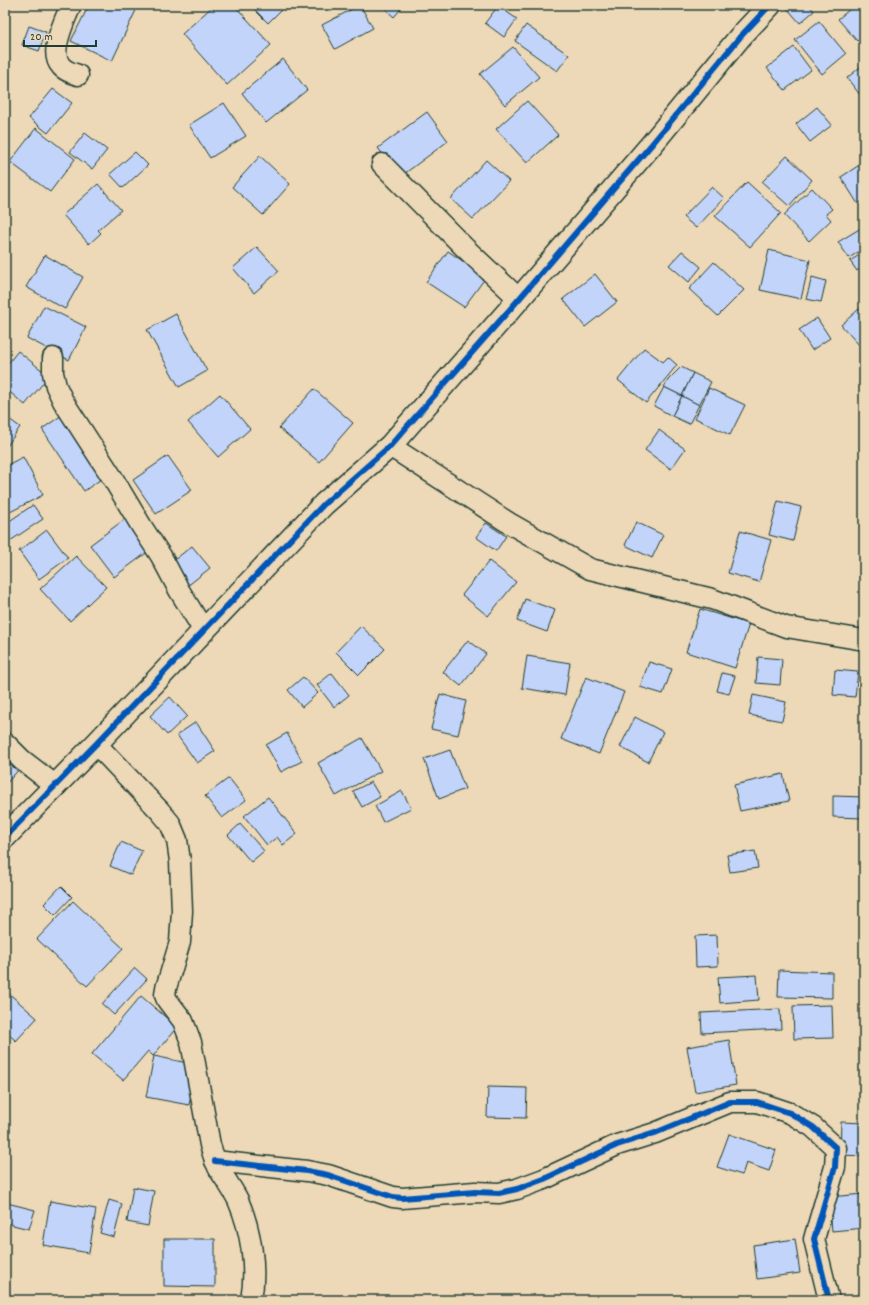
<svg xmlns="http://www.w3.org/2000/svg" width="869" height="1305" font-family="Dekko,sans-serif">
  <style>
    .building { fill: #c3d4fa; stroke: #1f3d34 }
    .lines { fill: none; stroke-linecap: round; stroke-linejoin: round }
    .minor-casing { stroke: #1f3d34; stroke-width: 23 }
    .tertiary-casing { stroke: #1f3d34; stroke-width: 25 }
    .minor { stroke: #edd8b7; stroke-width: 20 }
    .tertiary { stroke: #edd8b7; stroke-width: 22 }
    .cycleway-casing { stroke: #edd8b7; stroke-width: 8 }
    .cycleway { stroke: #0057b8; stroke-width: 6 }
  </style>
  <rect width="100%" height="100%" fill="#edd8b7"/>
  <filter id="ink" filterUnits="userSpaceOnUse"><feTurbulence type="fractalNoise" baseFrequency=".025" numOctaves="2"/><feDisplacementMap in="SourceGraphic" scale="8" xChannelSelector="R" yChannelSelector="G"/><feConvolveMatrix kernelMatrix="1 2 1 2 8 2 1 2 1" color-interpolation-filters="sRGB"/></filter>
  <g filter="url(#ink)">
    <g class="building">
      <polygon points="89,5 130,5 137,8 112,61 71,41"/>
      <polygon points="214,5 234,5 271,45 227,85 182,34"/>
      <polygon points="250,5 286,5 268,23"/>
      <polygon points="360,5 373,28 335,49 322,25"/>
      <polygon points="381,5 404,5 394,17"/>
      <polygon points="790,5 809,5 814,11 800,23 787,8"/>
      <polygon points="855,5 864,5 864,36 857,41 838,19"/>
      <polygon points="498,6 517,19 504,37 485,23"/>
      <polygon points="819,21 846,54 822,74 795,40"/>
      <polygon points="526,25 569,55 557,71 515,41"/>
      <polygon points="29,26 46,32 39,51 22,45"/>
      <polygon points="513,47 539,77 505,105 480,74"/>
      <polygon points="794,47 811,70 785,90 767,68"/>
      <polygon points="283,59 307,90 266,123 242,93"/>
      <polygon points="864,64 864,100 847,78"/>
      <polygon points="53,89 72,103 48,133 29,118"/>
      <polygon points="527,101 558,135 527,163 496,129"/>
      <polygon points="224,103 246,136 210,158 189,125"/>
      <polygon points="817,107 832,125 810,142 796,124"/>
      <polygon points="427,112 448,141 400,177 378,148"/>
      <polygon points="36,128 75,159 50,192 10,162"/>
      <polygon points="85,133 107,150 92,169 70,152"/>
      <polygon points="135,152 148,165 123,188 110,174"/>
      <polygon points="260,156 290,184 263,215 232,187"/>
      <polygon points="787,156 812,180 789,206 762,182"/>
      <polygon points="486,160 509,181 473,219 451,199"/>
      <polygon points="861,164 864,169 864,200 858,204 841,177"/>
      <polygon points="747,182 781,213 750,247 715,216"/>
      <polygon points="98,184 121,210 98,230 101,233 89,244 63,215"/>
      <polygon points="712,187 724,198 696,228 683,217"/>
      <polygon points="812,188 832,209 826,214 831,220 809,241 784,215"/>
      <polygon points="861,228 864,232 864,248 849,258 838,242"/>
      <polygon points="257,247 279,271 254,293 233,268"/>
      <polygon points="769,250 810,260 801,299 760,290"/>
      <polygon points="448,251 486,277 464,307 426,282"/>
      <polygon points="682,251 701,267 689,282 669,265"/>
      <polygon points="864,252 864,266 857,271 850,261"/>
      <polygon points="45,255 83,277 65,309 26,287"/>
      <polygon points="714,262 744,290 718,316 689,289"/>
      <polygon points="595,274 617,302 585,327 563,299"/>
      <polygon points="812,277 826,281 821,302 806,299"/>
      <polygon points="44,306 86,327 69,360 27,338"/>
      <polygon points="859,309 864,314 864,342 860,346 841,325"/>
      <polygon points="176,314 207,371 179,387 147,330"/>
      <polygon points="817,318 830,338 812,350 799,330"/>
      <polygon points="644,348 663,362 668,357 677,365 646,403 618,380"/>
      <polygon points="18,351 49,376 25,405 5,388 5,367"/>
      <polygon points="681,367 693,373 682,396 664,387 669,379"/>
      <polygon points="693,373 711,382 699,405 682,396"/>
      <polygon points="664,387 682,396 672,416 654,406"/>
      <polygon points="709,388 745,405 730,435 695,418"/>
      <polygon points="314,389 353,423 319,462 279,428"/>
      <polygon points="220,394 250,429 218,457 188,422"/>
      <polygon points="682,396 699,405 689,424 672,416"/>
      <polygon points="65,413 107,475 84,491 42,429"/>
      <polygon points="5,416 20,427 5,449"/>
      <polygon points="659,430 685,449 671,469 645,450"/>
      <polygon points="168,456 192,490 156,514 133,480"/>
      <polygon points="23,457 43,495 10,512 5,502 5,466"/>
      <polygon points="778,501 801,507 793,541 769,535"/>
      <polygon points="33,505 43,519 10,541 5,535 5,524"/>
      <polygon points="125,519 149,551 114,577 90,545"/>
      <polygon points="636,522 663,535 652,558 625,545"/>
      <polygon points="486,523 506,536 496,551 476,537"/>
      <polygon points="47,530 68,558 39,579 19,551"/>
      <polygon points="740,531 771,540 759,582 728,573"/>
      <polygon points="192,546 210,568 186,587 168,565"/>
      <polygon points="76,556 106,587 70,621 40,589"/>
      <polygon points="489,561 516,582 488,616 462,595"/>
      <polygon points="525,599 555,610 547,632 517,621"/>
      <polygon points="700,609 749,624 735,668 686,652"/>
      <polygon points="361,626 385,649 359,675 336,652"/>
      <polygon points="468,640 486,654 461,686 443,672"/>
      <polygon points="527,656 570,663 565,695 522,688"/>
      <polygon points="758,657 782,659 780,685 756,683"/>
      <polygon points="649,662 672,669 663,694 640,687"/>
      <polygon points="835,670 858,672 855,697 833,695"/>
      <polygon points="332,673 349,695 334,707 317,685"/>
      <polygon points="722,673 735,676 729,694 717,691"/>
      <polygon points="303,677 318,693 302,707 288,690"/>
      <polygon points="586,677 624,692 599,754 561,739"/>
      <polygon points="440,694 466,701 458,735 431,729"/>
      <polygon points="753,695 786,702 782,721 749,715"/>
      <polygon points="170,697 187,716 167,735 150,716"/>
      <polygon points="635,717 663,732 648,762 620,747"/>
      <polygon points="196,722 215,751 197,763 177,735"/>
      <polygon points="287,733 302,761 281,772 266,745"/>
      <polygon points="362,738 381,771 336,796 318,763"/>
      <polygon points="450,750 465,789 439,799 424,759"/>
      <polygon points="5,753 21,767 5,785"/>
      <polygon points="783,774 789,801 740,811 734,785"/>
      <polygon points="229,778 246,800 222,818 205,796"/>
      <polygon points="371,782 380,797 362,807 353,791"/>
      <polygon points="402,791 411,808 383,822 375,806"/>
      <polygon points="833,796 864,797 864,818 833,817"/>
      <polygon points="268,797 297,834 283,845 277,837 267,845 244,816"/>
      <polygon points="240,824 264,851 251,862 228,835"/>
      <polygon points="121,842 142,851 131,875 110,866"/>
      <polygon points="755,851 758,868 730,872 727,855"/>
      <polygon points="61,886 72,897 55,915 44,904"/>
      <polygon points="73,901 123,948 87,986 37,939"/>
      <polygon points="717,935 718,966 696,967 695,936"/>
      <polygon points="135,968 147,979 114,1015 102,1004"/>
      <polygon points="779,970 832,972 832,998 778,997"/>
      <polygon points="757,975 759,1000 720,1003 718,977"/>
      <polygon points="5,990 37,1018 16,1041 5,1031"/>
      <polygon points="141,996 177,1027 153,1056 148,1051 123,1080 92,1054"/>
      <polygon points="832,1005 833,1038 794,1039 793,1006"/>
      <polygon points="780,1009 781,1029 702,1033 701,1013"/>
      <polygon points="729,1040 736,1085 695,1092 687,1047"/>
      <polygon points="154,1056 197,1065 189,1105 146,1097"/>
      <polygon points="864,1084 864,1112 862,1111"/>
      <polygon points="488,1087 527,1088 526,1118 487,1117"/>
      <polygon points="841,1122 864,1123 864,1156 840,1155"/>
      <polygon points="729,1134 776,1150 769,1171 746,1163 742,1175 717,1167"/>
      <polygon points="133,1187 154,1191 148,1226 127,1222"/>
      <polygon points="864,1194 864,1228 832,1231 829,1197"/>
      <polygon points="109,1200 122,1204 114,1237 100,1233"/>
      <polygon points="50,1201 96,1209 89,1253 43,1245"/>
      <polygon points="7,1203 35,1210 29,1229 5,1223 5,1210"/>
      <polygon points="164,1239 215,1239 215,1287 164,1286"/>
      <polygon points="795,1239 800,1273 757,1279 753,1245"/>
      <polygon points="864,1292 864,1300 846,1300"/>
    </g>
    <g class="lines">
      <g class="minor-casing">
        <g id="minor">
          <path d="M 71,5 C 65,20 48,52 61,66 C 65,71 72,73 78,75"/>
          <polyline points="382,164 464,247 519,299"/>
          <polyline points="53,358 53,373 56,386 63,401 112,477 142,527 161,556 179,590 204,631"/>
          <polyline points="390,446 509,523 590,569 712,599 786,627 864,640"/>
          <polyline points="5,743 22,760 56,786"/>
          <path d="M 96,744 L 160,811 L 170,823 L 177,840 L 180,861 L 182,911 L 180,942 L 166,988 L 165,995 L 167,1000 L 183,1021 L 191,1042 L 210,1145 C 213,1154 215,1162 220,1171 C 226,1180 233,1190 238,1200 C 251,1230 257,1268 251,1300"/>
          <polyline points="215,1161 307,1171 328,1175 393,1197 402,1198 475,1192 499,1193 517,1189 544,1179 617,1145 655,1133 730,1102 757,1102 790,1113 813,1127 836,1148 835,1167 814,1239 829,1300"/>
        </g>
      </g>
      <g class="tertiary-casing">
        <polyline id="tertiary" points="5,837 96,744 324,504 390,446 519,299 652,144 740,37 770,5"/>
      </g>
      <use href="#minor" class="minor"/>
      <use href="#tertiary" class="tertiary"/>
      <g class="cycleway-casing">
        <g id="cycleway">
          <polyline points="5,837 96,744 324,504 390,446 519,299 652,144 740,37 770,5"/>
          <polyline points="215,1161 307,1171 328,1175 393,1197 402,1198 475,1192 499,1193 517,1189 544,1179 617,1145 655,1133 730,1102 757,1102 790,1113 813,1127 836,1148 835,1167 814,1239 829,1300"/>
        </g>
      </g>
      <use href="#cycleway" class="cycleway"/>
    </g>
  </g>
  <rect width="869" height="1305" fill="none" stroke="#edd8b7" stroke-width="20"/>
  <rect x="10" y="10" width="849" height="1285" fill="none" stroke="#1f3d34" stroke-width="1.5" filter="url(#ink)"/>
  <path d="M24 40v6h72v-6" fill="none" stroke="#1f3d34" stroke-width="2"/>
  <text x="30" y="40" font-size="12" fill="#1f3d34" stroke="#edd8b7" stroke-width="3" paint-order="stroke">20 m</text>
</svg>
